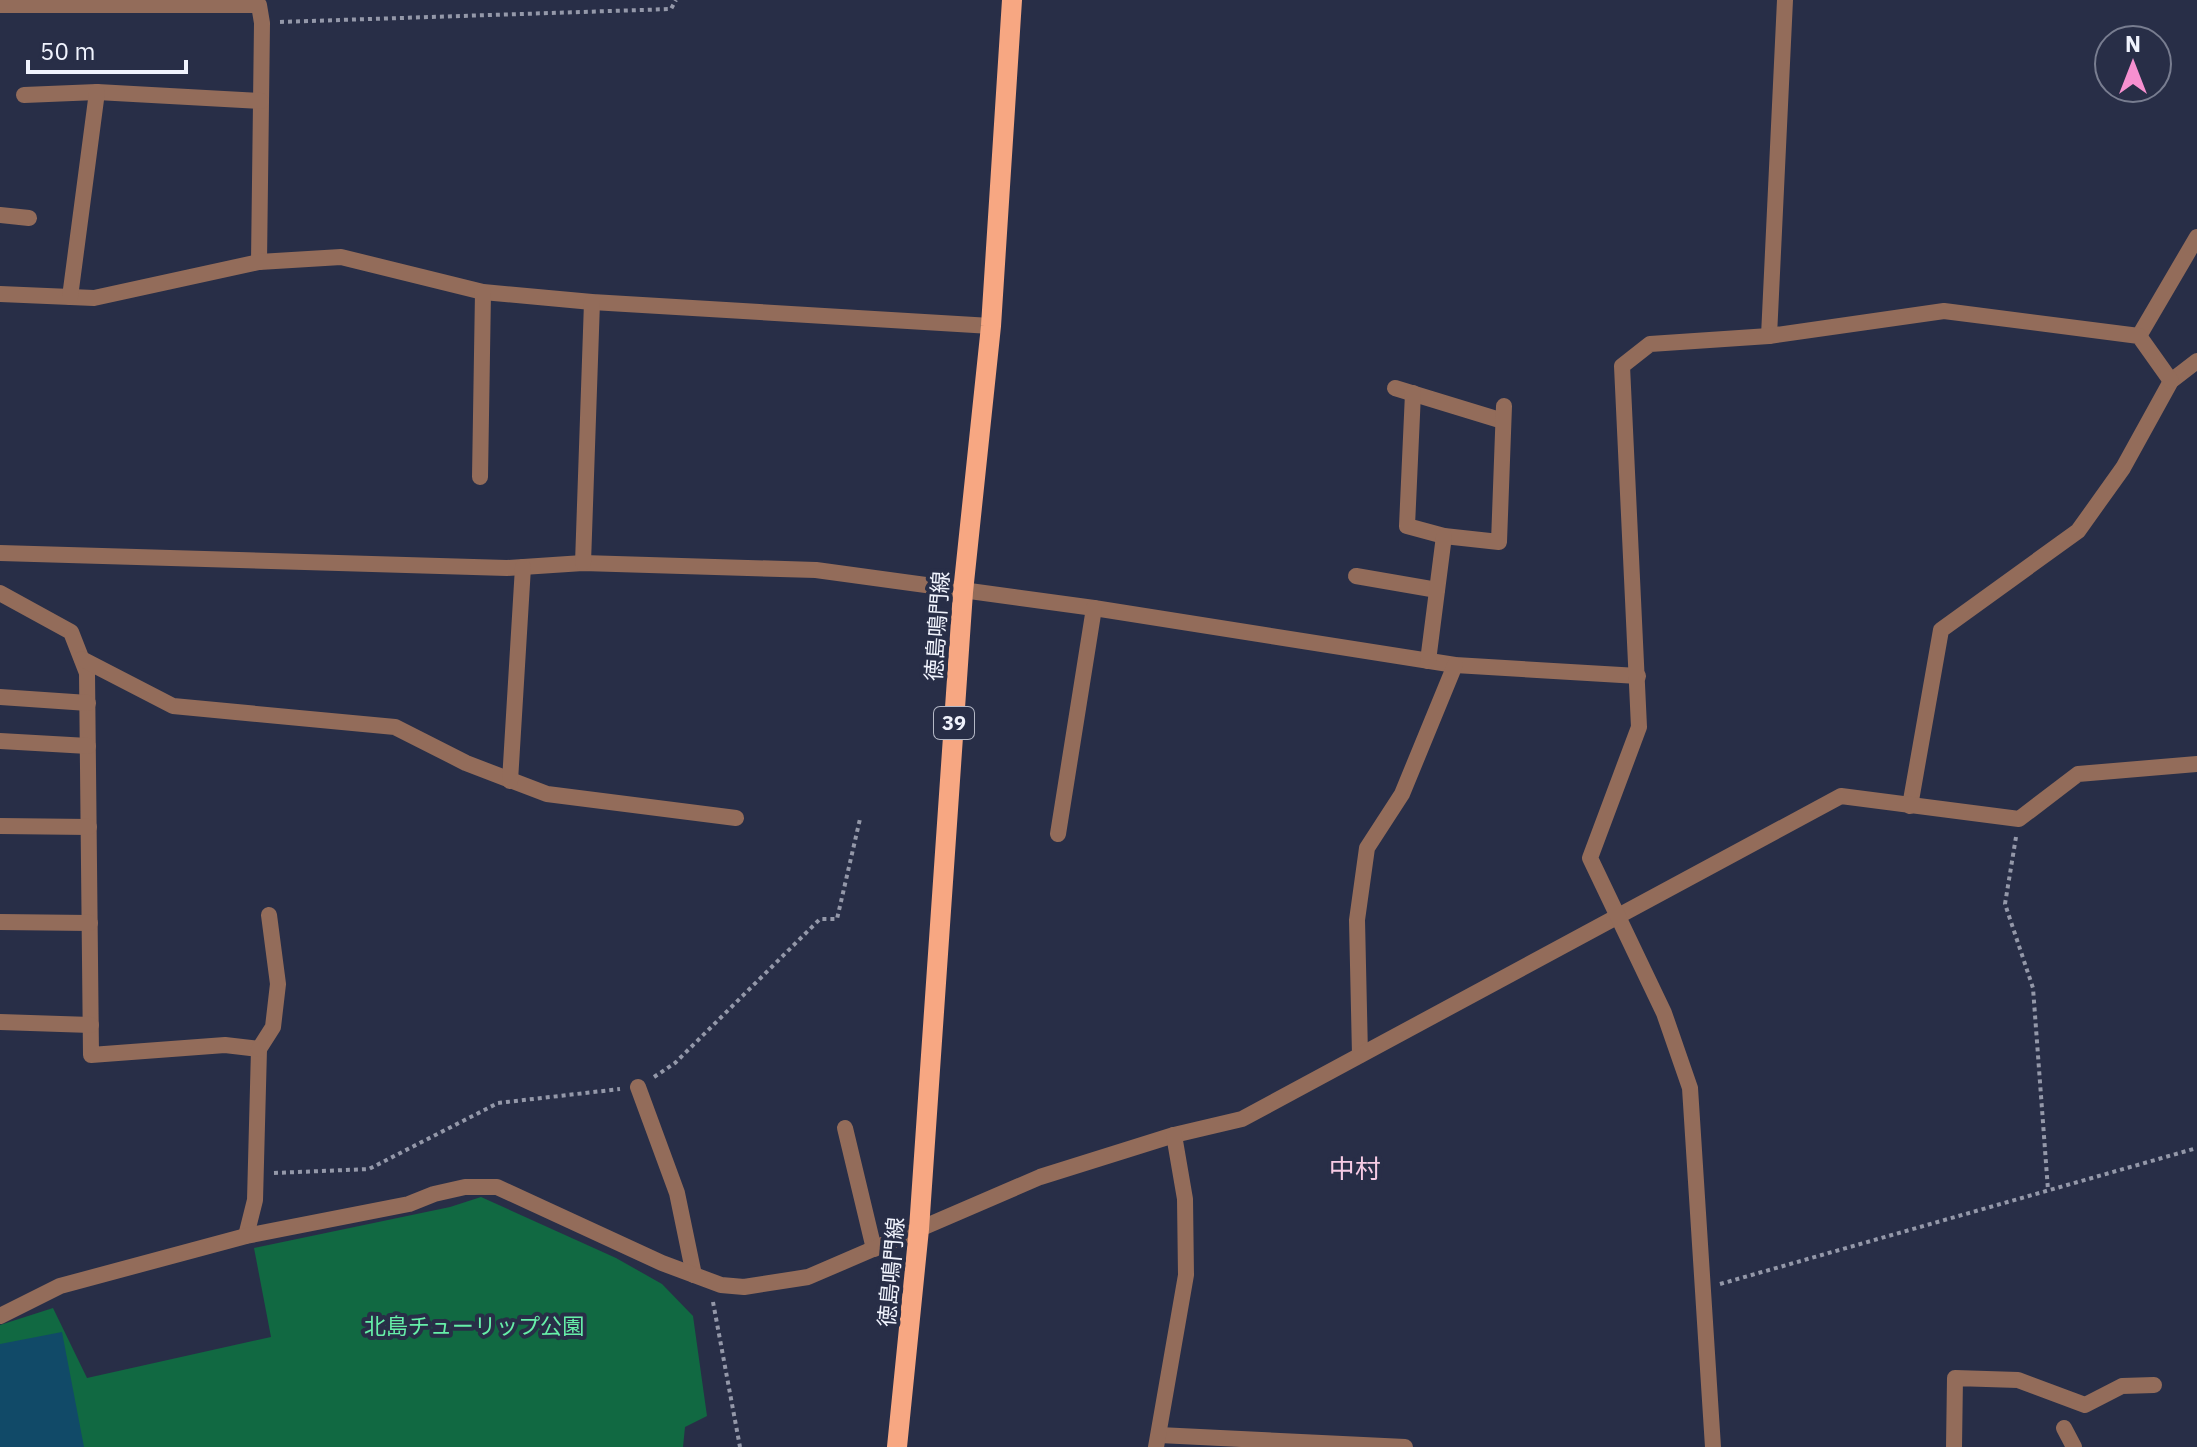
<svg xmlns="http://www.w3.org/2000/svg" width="2197" height="1447" font-family="'IBM Plex Sans','Noto Sans JP',sans-serif">
  <style>
    .green { fill: #116942 }
    .water { fill: #114a68 }
    .lines { fill: none; stroke-linecap: round; stroke-linejoin: round }
    .path { stroke: #9498a9; stroke-width: 4; stroke-dasharray: 4 4; stroke-linecap: butt }
    .street { stroke: #936c5a; stroke-width: 16 }
    .primary { stroke: #f7a782; stroke-width: 20 }
    .labels { text-anchor: middle; stroke-width: 8; stroke-linejoin: round; paint-order: stroke }
    .shield { fill: #282e47; stroke: #b4b8c6; stroke-width: 2 }
    .shield-label { font-size: 20px; font-weight: bold; fill: #f0f3fd }
    .street-label { font-size: 22px; fill: #f0f3fd; stroke: #282e47 }
    .park-label { font-size: 22px; fill: #66efa9; stroke: #282e47 }
    .quarter-label { font-size: 26px; fill: #f7cbe4; stroke: #282e47 }
  </style>
  <rect width="100%" height="100%" fill="#282e47"/>
  <polygon class="green" points="481,1197 616,1258 662,1284 693,1316 707,1416 685,1427 683,1447 0,1447 0,1325 53,1308 87,1378 271,1337 254,1248 450,1207"/>
  <polygon class="water" points="62,1332 84,1447 0,1447 0,1344"/>
  <g class="lines">
    <g class="path">
      <polyline points="280,22 671,9 676,0"/>
      <polyline points="2016,837 2005,904 2033,988 2048,1190"/>
      <polyline points="654,1077 675,1063 820,919 837,919 860,819"/>
      <polyline points="274,1173 369,1169 498,1103 620,1089"/>
      <polyline points="1720,1284 2197,1148"/>
      <polyline points="713,1302 740,1447"/>
    </g>
    <g class="street">
      <polyline points="0,5 259,5 262,23 259,262"/>
      <polyline points="24,95 97,92 261,101"/>
      <polyline points="0,215 29,218"/>
      <polyline points="0,294 94,298 259,262 341,257 483,292 592,302 991,326"/>
      <polyline points="70,297 97,92"/>
      <polyline points="1769,336 1785,0"/>
      <polyline points="2139,336 2197,237"/>
      <polyline points="1395,388 1503,421"/>
      <polyline points="1413,393 1407,526 1444,536 1499,542 1504,406"/>
      <polyline points="480,477 483,292"/>
      <polyline points="0,553 507,568 583,563 816,570 1094,608 1455,665 1638,676"/>
      <polyline points="583,563 592,302"/>
      <polyline points="1356,576 1437,590"/>
      <polyline points="0,593 71,632 87,673 91,1055 225,1045 259,1049 255,1200 246,1236"/>
      <polyline points="82,659 173,706 395,727 466,763 547,794 736,818"/>
      <polyline points="1428,661 1444,536"/>
      <polyline points="0,697 88,703"/>
      <polyline points="0,741 88,746"/>
      <polyline points="510,781 523,567"/>
      <polyline points="1910,806 1941,630 2078,531 2123,468 2171,381 2197,361"/>
      <polyline points="0,826 89,827"/>
      <polyline points="1058,834 1094,608"/>
      <polyline points="0,922 90,923"/>
      <polyline points="0,1022 91,1025"/>
      <polyline points="259,1049 273,1027 278,984 269,915"/>
      <polyline points="1360,1055 1357,920 1367,848 1402,794 1455,665"/>
      <polyline points="638,1087 677,1193 694,1275"/>
      <polyline points="845,1128 874,1249"/>
      <polyline points="0,1316 60,1286 246,1236 409,1204 434,1194 465,1187 497,1187 662,1263 721,1285 744,1287 808,1277 1040,1177 1174,1135 1242,1119 1841,796 2019,819 2078,774 2197,764"/>
      <polyline points="2064,1428 2074,1447"/>
      <polyline points="1159,1435 1405,1447"/>
      <polyline points="1156,1447 1186,1275 1185,1199 1174,1135"/>
      <polyline points="1713,1447 1690,1088 1664,1013 1590,858 1639,727 1622,366 1650,344 1769,336 1944,311 2139,336 2171,381"/>
      <polyline points="1954,1447 1955,1378 2018,1380 2085,1405 2122,1386 2154,1385"/>
    </g>
    <polyline class="primary" points="897,1447 919,1229 963,592 991,326 1012,0"/>
  </g>
  <g class="labels">
    <rect class="shield" x="934" y="707" width="40" height="32" rx="6"/>
    <g class="shield-label">
      <text x="954" y="730">39</text>
    </g>
    <g class="street-label">
      <text transform="translate(937 626) rotate(-86)" y="8">徳島鳴門線</text>
      <text transform="translate(891 1272) rotate(-85)" y="8">徳島鳴門線</text>
    </g>
    <g class="park-label">
      <text x="474" y="1334">北島チューリップ公園</text>
    </g>
    <g class="quarter-label">
      <text x="1355" y="1178">中村</text>
    </g>
  </g>
  <g transform="translate(2133 64)"><circle r="38" fill="#282e47" stroke="#787d90" stroke-width="2"/>
  <path d="M0-6L14 30L0 20L-14 30Z" fill="#f690d0"/>
  <text y="-12" font-size="22" font-weight="bold" text-anchor="middle" fill="#f0f3fd">N</text>
  </g>
  <path d="M28 60v12h158v-12" fill="none" stroke="#f0f3fd" stroke-width="4"/>
  <text x="40" y="60" font-size="24" fill="#f0f3fd" stroke="#282e47" stroke-width="6" paint-order="stroke">50 m</text>
</svg>
